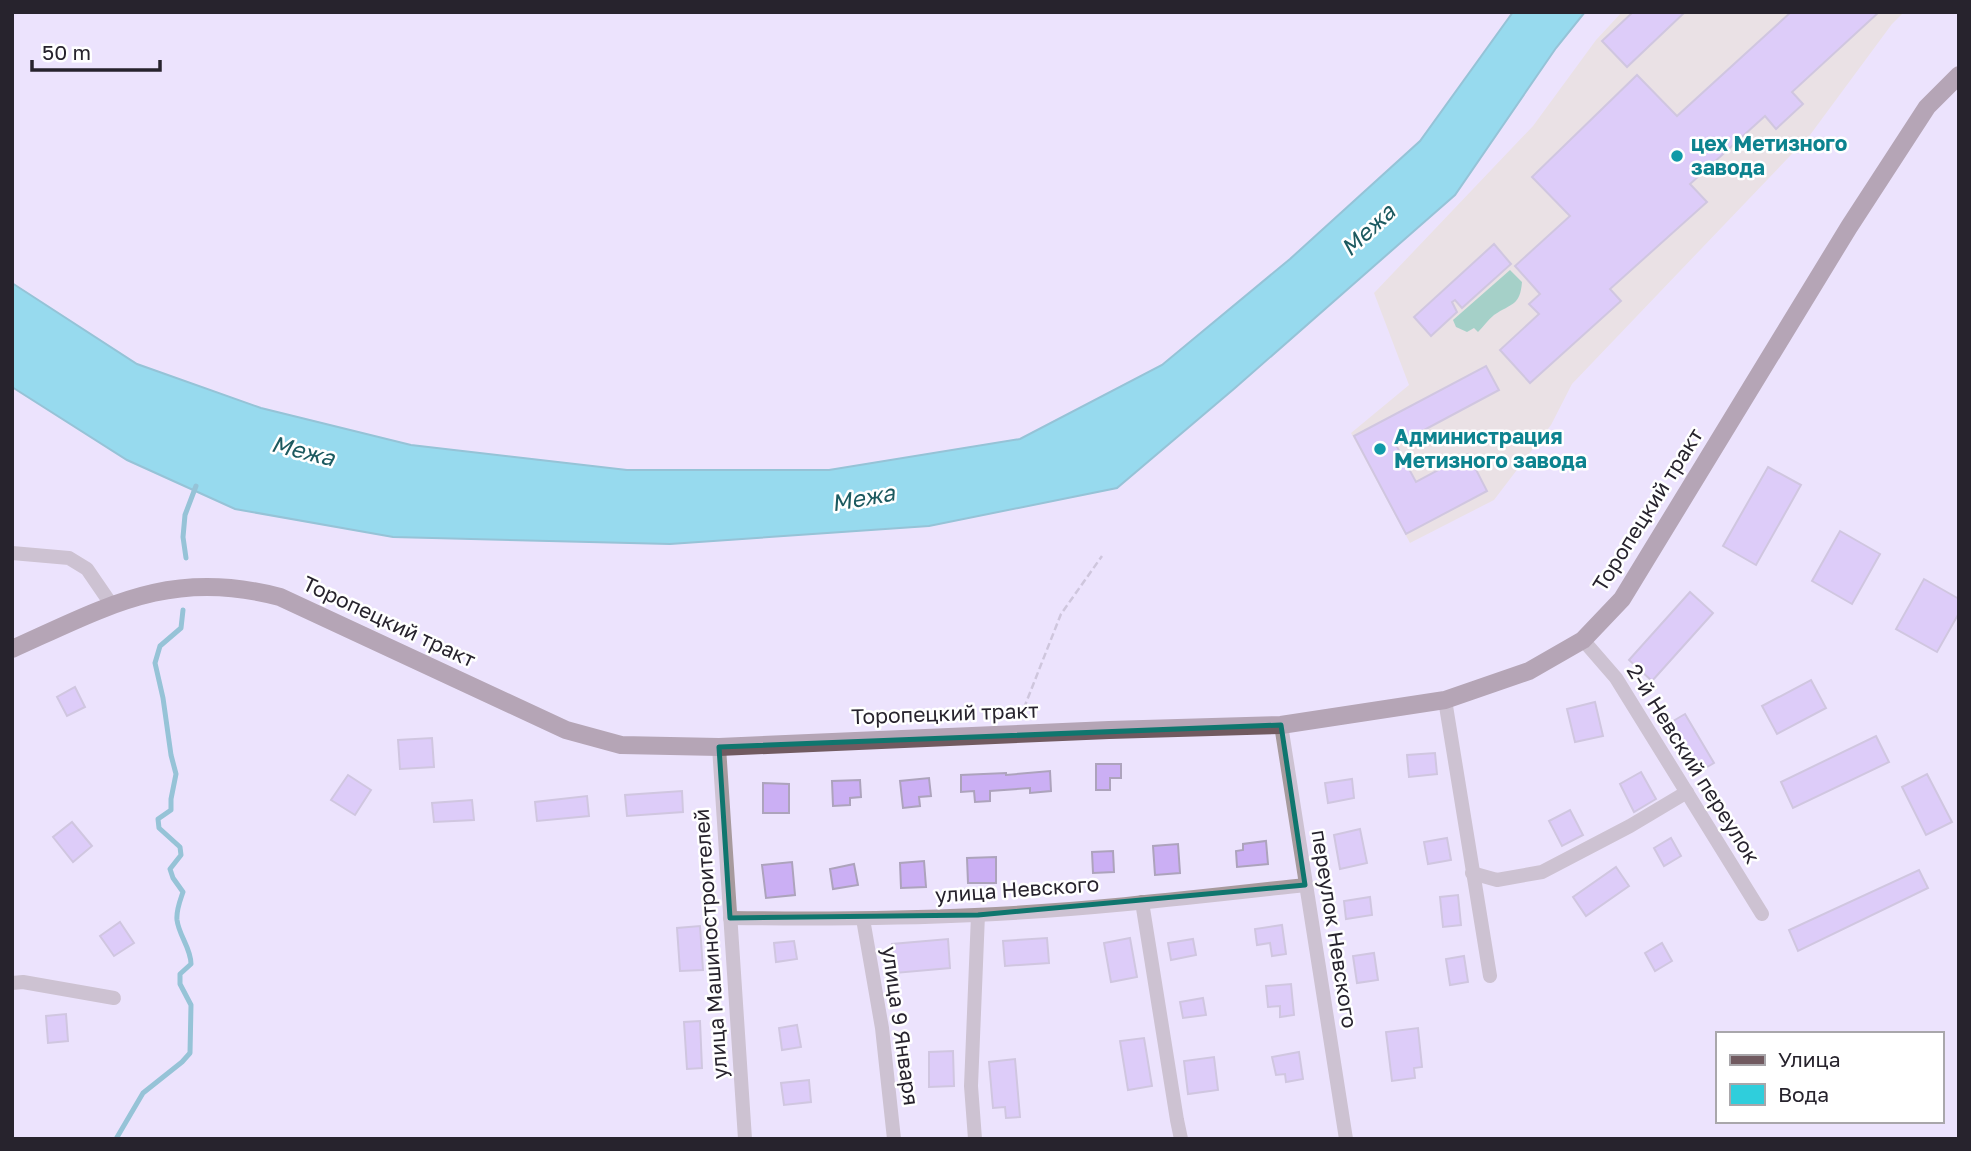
<svg xmlns="http://www.w3.org/2000/svg" width="1971" height="1151" font-family="'Golos Text',sans-serif">
  <style>
    .industrial { fill: #e7ddc8 }
    .forest { fill: #4fb987 }
    .water { fill: #2fcedc; stroke: #2d9ba8; stroke-width: 2 }
    .lines { fill: none; stroke-linecap: round; stroke-linejoin: round }
    .stream { stroke: #2d9ba8; stroke-width: 5 }
    .building { fill: #cbaff4; stroke: #ada3bc; stroke-width: 2 }
    .path { stroke: #aaa3b7; stroke-width: 2.5; stroke-dasharray: 7 3.5; stroke-linecap: butt }
    .minor { stroke: #a79a9d; stroke-width: 14 }
    .primary { stroke: #715a60; stroke-width: 18 }
    .marked { fill: none; stroke: #0f766e; stroke-width: 5; stroke-linejoin: round }
    .culture-dot { fill: #0f9aa8; stroke: #fff; stroke-width: 2.5 }
    .labels { text-anchor: middle; stroke-width: 5; stroke-linejoin: round; paint-order: stroke }
    .culture-label { font-size: 21px; font-weight: bold; fill: #0d838f; stroke: #fff; text-anchor: start }
    .street-label { font-size: 21px; fill: #27232d; stroke: #fff }
    .water-label { font-size: 23px; font-style: italic; fill: #1b595f; stroke: #fff }
  </style>
  <rect width="100%" height="100%" fill="#ece3fd"/>
  <polygon class="industrial" points="1622,12 1904,12 1892,24 1810,135 1572,384 1551,425 1494,500 1410,543 1351,433 1409,385 1374,293 1533,126 1596,40"/>
  <path class="forest" d="M 1510,270 L 1522,282 C 1520,306 1512,303 1494,315 C 1488,320 1483,327 1478,332 L 1474,328 L 1467,332 L 1456,327 L 1453,320 Z"/>
  <polygon class="water" points="1513,12 1585,12 1556,48 1455,195 1235,388 1117,488 929,526 670,544 393,537 235,509 127,460 12,387 12,283 137,364 261,408 411,445 627,470 829,470 1020,439 1162,365 1290,259 1420,141"/>
  <g class="lines">
    <g class="stream">
      <polyline points="186,558 183,537 185,515 196,486"/>
      <path d="M 116,1139 L 143,1093 L 182,1062 L 190,1053 L 191,1005 L 180,984 L 180,974 L 191,964 C 191,948 179,936 177,920 C 176,910 180,901 183,892 L 173,878 L 170,869 L 181,855 L 180,847 L 159,828 L 158,819 L 171,810 L 171,799 L 176,774 L 171,755 L 163,698 L 155,663 L 160,646 L 181,628 L 183,610"/>
    </g>
  </g>
  <g class="building">
    <polygon points="1633,12 1685,12 1627,67 1602,41"/>
    <polygon points="1791,12 1879,12 1792,92 1803,104 1776,129 1765,116 1690,184 1707,202 1610,289 1621,301 1530,383 1500,350 1539,314 1529,304 1540,294 1515,266 1570,216 1532,177 1637,75 1677,116"/>
    <polygon points="1494,244 1511,264 1462,308 1455,300 1452,302 1457,312 1431,336 1414,317"/>
    <polygon points="1486,366 1499,390 1396,445 1416,482 1468,454 1487,491 1406,534 1354,436"/>
    <polygon points="1768,467 1801,485 1756,565 1723,546"/>
    <polygon points="1840,531 1880,554 1852,604 1812,581"/>
    <polygon points="1924,579 1959,599 1959,613 1937,652 1896,629"/>
    <polygon points="1690,592 1713,613 1652,681 1629,660"/>
    <polygon points="1811,680 1826,708 1777,734 1762,706"/>
    <polygon points="75,687 85,707 67,716 57,697"/>
    <polygon points="1595,702 1603,736 1575,742 1567,709"/>
    <polygon points="1685,714 1714,763 1697,773 1668,724"/>
    <polygon points="1876,736 1889,762 1793,808 1781,782"/>
    <polygon points="432,738 434,767 400,769 398,740"/>
    <polygon points="1435,753 1437,774 1409,777 1407,755"/>
    <polygon points="1096,764 1121,764 1121,778 1110,778 1110,790 1096,790"/>
    <polygon points="1050,771 1051,791 1030,793 1030,788 990,791 990,801 975,802 974,791 961,792 961,775 1006,773 1006,775"/>
    <polygon points="1641,772 1656,799 1634,812 1620,784"/>
    <polygon points="1927,774 1952,822 1926,835 1902,787"/>
    <polygon points="348,775 371,790 355,815 331,800"/>
    <polygon points="929,778 931,796 919,797 920,806 903,808 900,781"/>
    <polygon points="1352,779 1354,798 1328,803 1325,783"/>
    <polygon points="860,780 861,797 850,798 850,805 833,806 832,781"/>
    <polygon points="763,783 789,784 789,813 763,813"/>
    <polygon points="682,791 683,812 627,816 625,795"/>
    <polygon points="587,796 589,816 537,821 535,802"/>
    <polygon points="472,800 474,820 434,822 432,803"/>
    <polygon points="1570,810 1583,835 1562,846 1549,821"/>
    <polygon points="72,822 92,846 73,862 53,837"/>
    <polygon points="1360,829 1367,863 1340,869 1334,835"/>
    <polygon points="1447,838 1451,860 1428,864 1424,842"/>
    <polygon points="1671,838 1681,856 1664,866 1654,848"/>
    <polygon points="1266,841 1268,864 1237,867 1236,851 1243,850 1243,844"/>
    <polygon points="1178,844 1180,873 1155,875 1153,846"/>
    <polygon points="1113,851 1114,872 1093,873 1092,852"/>
    <polygon points="996,857 996,883 968,883 967,858"/>
    <polygon points="924,861 926,887 901,888 900,863"/>
    <polygon points="792,862 795,895 766,898 762,865"/>
    <polygon points="854,864 858,885 833,889 830,869"/>
    <polygon points="1616,867 1629,886 1586,916 1573,897"/>
    <polygon points="1919,870 1928,888 1798,951 1789,930"/>
    <polygon points="1458,895 1461,925 1443,927 1440,897"/>
    <polygon points="1370,897 1372,915 1346,919 1344,901"/>
    <polygon points="120,922 134,943 114,956 100,936"/>
    <polygon points="1282,925 1286,954 1272,956 1270,943 1257,945 1255,929"/>
    <polygon points="700,926 703,970 680,971 677,928"/>
    <polygon points="1047,938 1049,963 1005,966 1003,941"/>
    <polygon points="1130,938 1137,977 1111,982 1104,943"/>
    <polygon points="948,939 950,968 895,973 892,944"/>
    <polygon points="1193,939 1196,955 1171,960 1168,943"/>
    <polygon points="794,941 797,959 776,962 774,943"/>
    <polygon points="1662,943 1672,961 1655,971 1645,953"/>
    <polygon points="1374,953 1378,980 1357,983 1353,956"/>
    <polygon points="1464,956 1468,982 1450,985 1446,959"/>
    <polygon points="1291,984 1294,1015 1280,1017 1280,1006 1268,1007 1266,986"/>
    <polygon points="1203,998 1206,1015 1183,1018 1180,1002"/>
    <polygon points="66,1014 68,1041 48,1043 46,1016"/>
    <polygon points="700,1021 702,1068 687,1069 684,1022"/>
    <polygon points="797,1025 801,1047 782,1050 779,1028"/>
    <polygon points="1418,1028 1422,1067 1414,1068 1415,1078 1392,1081 1386,1032"/>
    <polygon points="1144,1038 1152,1086 1128,1090 1120,1041"/>
    <polygon points="953,1051 954,1086 929,1087 929,1052"/>
    <polygon points="1299,1052 1303,1079 1286,1082 1285,1074 1276,1075 1272,1057"/>
    <polygon points="1214,1057 1218,1090 1188,1094 1184,1061"/>
    <polygon points="1015,1059 1020,1117 1006,1118 1005,1107 993,1108 989,1062"/>
    <polygon points="809,1080 811,1102 784,1105 781,1083"/>
  </g>
  <g class="lines">
    <polyline class="path" points="1020,718 1061,614 1102,556"/>
    <g class="minor">
      <polyline points="12,553 69,558 87,569 111,604"/>
      <polyline points="1583,640 1616,678 1762,914"/>
      <polyline points="1445,700 1490,976"/>
      <polyline points="1281,725 1346,1139"/>
      <polyline points="719,747 745,1139"/>
      <polyline points="1472,873 1497,880 1542,872 1630,826 1687,792"/>
      <polyline points="1142,902 1177,1120 1181,1139"/>
      <path d="M 730,918 C 812,919 893,919 975,915 C 1086,910 1196,897 1305,885"/>
      <polyline points="863,919 882,1028 894,1139"/>
      <polyline points="12,983 23,982 114,998"/>
      <polyline points="975,1139 971,1086 978,915"/>
    </g>
    <path class="primary" d="M 12,649 C 108,606 171,568 280,597 L 566,730 L 621,745 L 719,747 L 1109,730 L 1281,725 L 1445,700 L 1529,671 L 1583,640 L 1622,599 L 1849,227 L 1927,107 L 1959,75"/>
  </g>
  <path d="M0 0H1971V1151H0ZM 1281,725 L 1305,885 L 978,915 L 730,918 L 719,747 Z" fill="#ece3fd" fill-opacity=".55" fill-rule="evenodd"/>
  <path class="marked" d="M 1281,725 L 1305,885 L 978,915 L 730,918 L 719,747 Z"/>
  <g class="culture-dot">
    <circle cx="1677" cy="156" r="7"/>
    <circle cx="1380" cy="449" r="7"/>
  </g>
  <g class="labels">
    <g class="culture-label">
      <text x="1691" y="151">цех Метизного<tspan x="1691" dy="24">завода</tspan></text>
      <text x="1394" y="444">Администрация<tspan x="1394" dy="24">Метизного завода</tspan></text>
    </g>
    <g class="street-label">
      <text transform="translate(1648 510) rotate(-58)" y="7">Торопецкий тракт</text>
      <text transform="translate(389 622) rotate(25)" y="7">Торопецкий тракт</text>
      <text transform="translate(945 714) rotate(-2)" y="7">Торопецкий тракт</text>
      <text transform="translate(1693 764) rotate(58)" y="7">2-й Невский переулок</text>
      <text transform="translate(1017 890) rotate(-4)" y="7">улица Невского</text>
      <text transform="translate(1334 929) rotate(81)" y="7">переулок Невского</text>
      <text transform="translate(711 944) rotate(-94)" y="7">улица Машиностроителей</text>
      <text transform="translate(900 1026) rotate(82)" y="7">улица 9 Января</text>
    </g>
    <g class="water-label">
      <text transform="translate(1368 230) rotate(-43)" y="8">Межа</text>
      <text transform="translate(303 451) rotate(14)" y="8">Межа</text>
      <text transform="translate(863 498) rotate(-10)" y="8">Межа</text>
    </g>
  </g>
  <rect width="1971" height="1151" fill="none" stroke="#27232d" stroke-width="28"/>
  <rect x="1716" y="1032" width="228" height="91" fill="#ffffff" stroke="#a9a7ab" stroke-width="2"/>
  <rect x="1730" y="1055" width="35" height="10" fill="#715a60" stroke="#a9a7ab" stroke-width="2"/>
  <text x="1778" y="1067" font-size="21" fill="#27232d">Улица</text>
  <rect x="1730" y="1084" width="35" height="21" fill="#2fcedc" stroke="#a9a7ab" stroke-width="2"/>
  <text x="1778" y="1102" font-size="21" fill="#27232d">Вода</text>
  <path d="M32 60v10h128v-10" fill="none" stroke="#27232d" stroke-width="3.5"/>
  <text x="42" y="60" font-size="21" fill="#27232d" stroke="#ffffff" stroke-width="5" paint-order="stroke">50 m</text>
</svg>
